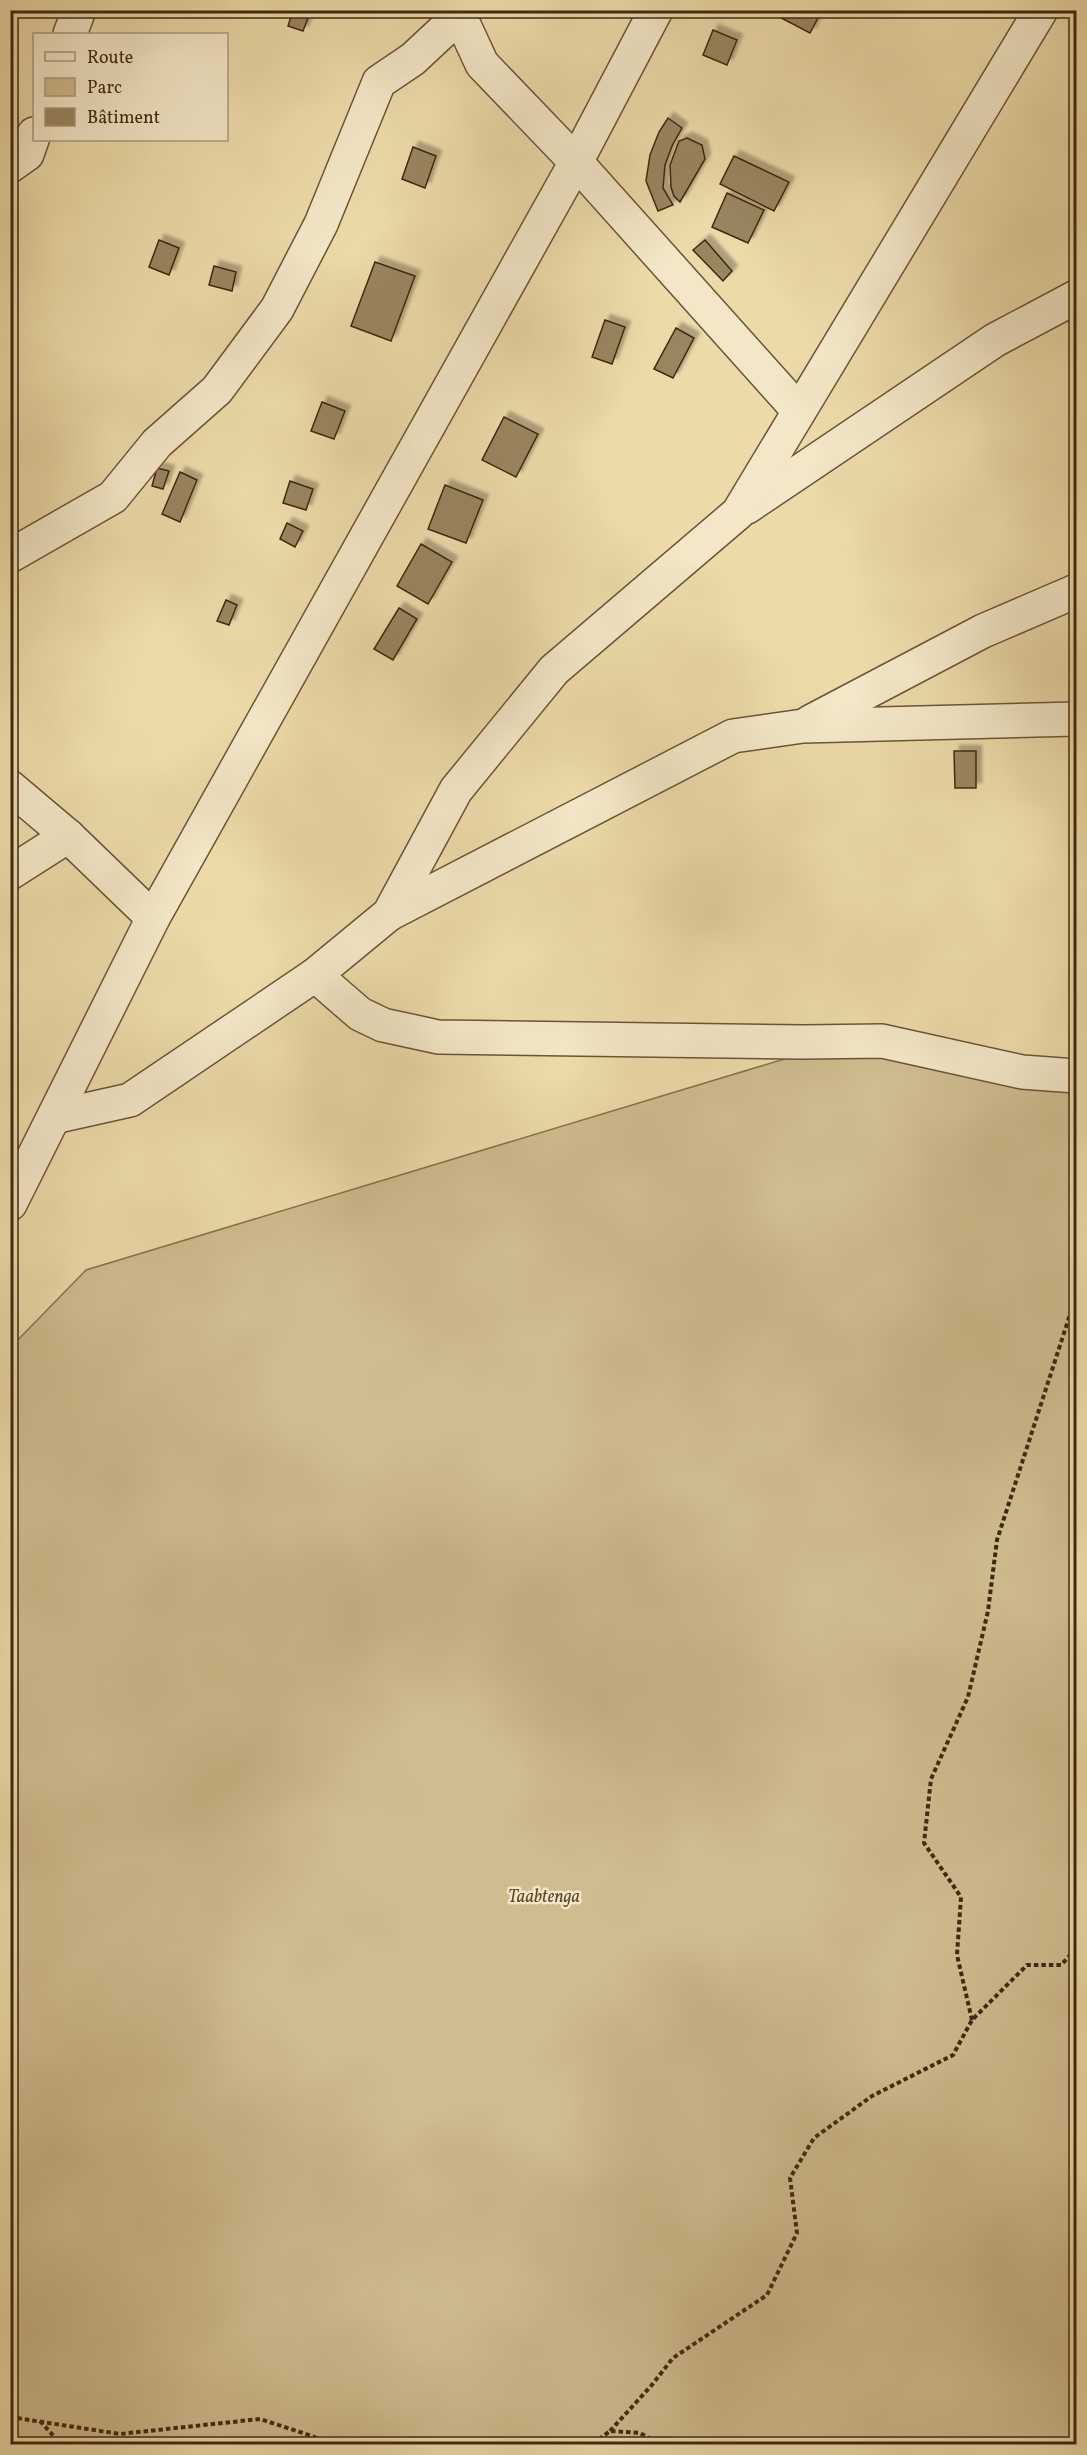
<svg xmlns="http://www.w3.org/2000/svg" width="1087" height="2455" font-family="Vollkorn,serif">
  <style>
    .green { fill: #cfbc8f; stroke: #887250; stroke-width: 1.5 }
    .building { fill: #998560; stroke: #402810; stroke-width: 1.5; filter: url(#shadow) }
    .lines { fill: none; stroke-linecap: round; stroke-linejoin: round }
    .minor-casing { stroke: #6b5436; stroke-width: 36 }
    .path { stroke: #402810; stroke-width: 4; stroke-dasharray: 4.5 3; stroke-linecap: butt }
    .minor { stroke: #f3e7c7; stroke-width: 33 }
    .labels { text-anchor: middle; stroke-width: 5; stroke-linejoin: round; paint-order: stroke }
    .park-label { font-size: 18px; font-style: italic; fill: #5d4629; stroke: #f3e7c7 }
  </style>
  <defs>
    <filter id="shadow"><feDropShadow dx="5.5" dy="-5.5" stdDeviation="1.5" flood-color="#0004"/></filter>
  </defs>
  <rect width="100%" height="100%" fill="#ecdaa9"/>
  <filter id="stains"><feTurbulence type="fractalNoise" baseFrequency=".00333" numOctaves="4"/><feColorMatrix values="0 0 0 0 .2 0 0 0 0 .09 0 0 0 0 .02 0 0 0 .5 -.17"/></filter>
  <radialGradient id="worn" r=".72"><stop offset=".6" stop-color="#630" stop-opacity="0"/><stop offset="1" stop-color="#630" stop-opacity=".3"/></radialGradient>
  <polygon class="green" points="814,1050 1076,1062 1076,2444 11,2444 10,1348 86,1270"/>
  <g class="building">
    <polygon points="217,10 237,10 235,16"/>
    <polygon points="293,10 311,10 303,31 288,26"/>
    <polygon points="766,10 822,10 810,33"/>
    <polygon points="713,30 737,40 727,65 703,55"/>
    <polygon points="668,118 682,128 672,146 665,165 663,188 673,205 658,211 646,181 650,155 659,132"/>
    <polygon points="687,138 702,145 705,159 680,202 674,196 671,187 670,165 679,141"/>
    <polygon points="413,147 436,156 425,188 402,179"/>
    <polygon points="734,156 789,182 774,211 720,184"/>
    <polygon points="727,193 764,210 748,243 712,227"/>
    <polygon points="159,240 179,248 169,275 149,267"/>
    <polygon points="705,240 732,271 723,281 693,250"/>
    <polygon points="375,262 415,276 391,341 351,326"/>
    <polygon points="214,266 236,272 232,291 209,285"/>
    <polygon points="605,320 625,327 612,364 592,357"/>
    <polygon points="676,328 694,338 673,378 654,369"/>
    <polygon points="322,402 345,411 334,439 311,431"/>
    <polygon points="504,417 538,434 516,477 482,460"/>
    <polygon points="157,468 169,471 163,489 152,486"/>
    <polygon points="180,472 197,480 180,522 162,514"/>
    <polygon points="290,481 313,489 306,510 283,503"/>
    <polygon points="445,485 483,500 466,543 428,529"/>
    <polygon points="287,523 303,531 295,547 280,539"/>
    <polygon points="421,544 452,562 428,604 397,586"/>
    <polygon points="226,600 237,605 229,625 217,621"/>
    <polygon points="399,608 417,619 393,660 374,649"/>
    <polygon points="954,751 976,751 976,788 955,788"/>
  </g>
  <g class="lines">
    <g class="minor-casing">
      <g id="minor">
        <polyline points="457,10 482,64 576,162 799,411"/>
        <polyline points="70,34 79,10"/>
        <polyline points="10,166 27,154 34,134"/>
        <polyline points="747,507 995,340 1076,297"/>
        <polyline points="10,556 113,497 157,443 217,390 277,309 321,224 379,82 413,59 459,16"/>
        <polyline points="810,722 983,631 1076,591"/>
        <polyline points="10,787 68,836 153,918"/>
        <polyline points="10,873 68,836"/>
        <polyline points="389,914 733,736 803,726 1076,719"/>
        <polyline points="315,975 360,1014 383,1025 438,1037 803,1042 882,1041 1022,1072 1076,1076"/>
        <polyline points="54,1117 130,1100 315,975 389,914 456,790 554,670 738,513 1041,10"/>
        <polyline points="10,1204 153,918 576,162 656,10"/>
      </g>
    </g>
    <g class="path">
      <polyline points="972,2020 957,1955 961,1897 924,1843 931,1779 968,1697 988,1611 997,1540 1076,1296"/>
      <polyline points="10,2417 120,2434 260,2419 312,2436 330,2444"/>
      <polyline points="40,2421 61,2444"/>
      <polyline points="610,2431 651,2386 673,2358 767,2295 797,2233 790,2178 814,2138 872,2096 953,2055 972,2020 1027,1965 1061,1965 1076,1949"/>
      <polyline points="593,2444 610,2431 640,2433 659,2444"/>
    </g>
    <use href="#minor" class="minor"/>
  </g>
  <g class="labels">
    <g class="park-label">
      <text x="544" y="1902">Taabtenga</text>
    </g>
  </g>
  <rect width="1087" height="2455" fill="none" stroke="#ecdaa9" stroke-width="36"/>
  <rect x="12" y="12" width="1063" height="2431" fill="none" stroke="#402810" stroke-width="3"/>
  <rect x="18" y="18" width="1051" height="2419" fill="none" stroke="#402810" stroke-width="1.5"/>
  <rect x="33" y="33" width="195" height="108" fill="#f3e7c7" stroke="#ab9b7e" stroke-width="1.5"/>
  <rect x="45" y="52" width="30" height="9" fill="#f3e7c7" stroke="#ab9b7e" stroke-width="1.5"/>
  <text x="87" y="63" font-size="18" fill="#402810">Route</text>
  <rect x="45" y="78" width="30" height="18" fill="#cfbc8f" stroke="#ab9b7e" stroke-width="1.5"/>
  <text x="87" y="93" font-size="18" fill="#402810">Parc</text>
  <rect x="45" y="108" width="30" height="18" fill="#998560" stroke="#ab9b7e" stroke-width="1.5"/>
  <text x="87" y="123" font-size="18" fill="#402810">Bâtiment</text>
  <rect width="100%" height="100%" filter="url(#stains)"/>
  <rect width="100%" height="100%" fill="url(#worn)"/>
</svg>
